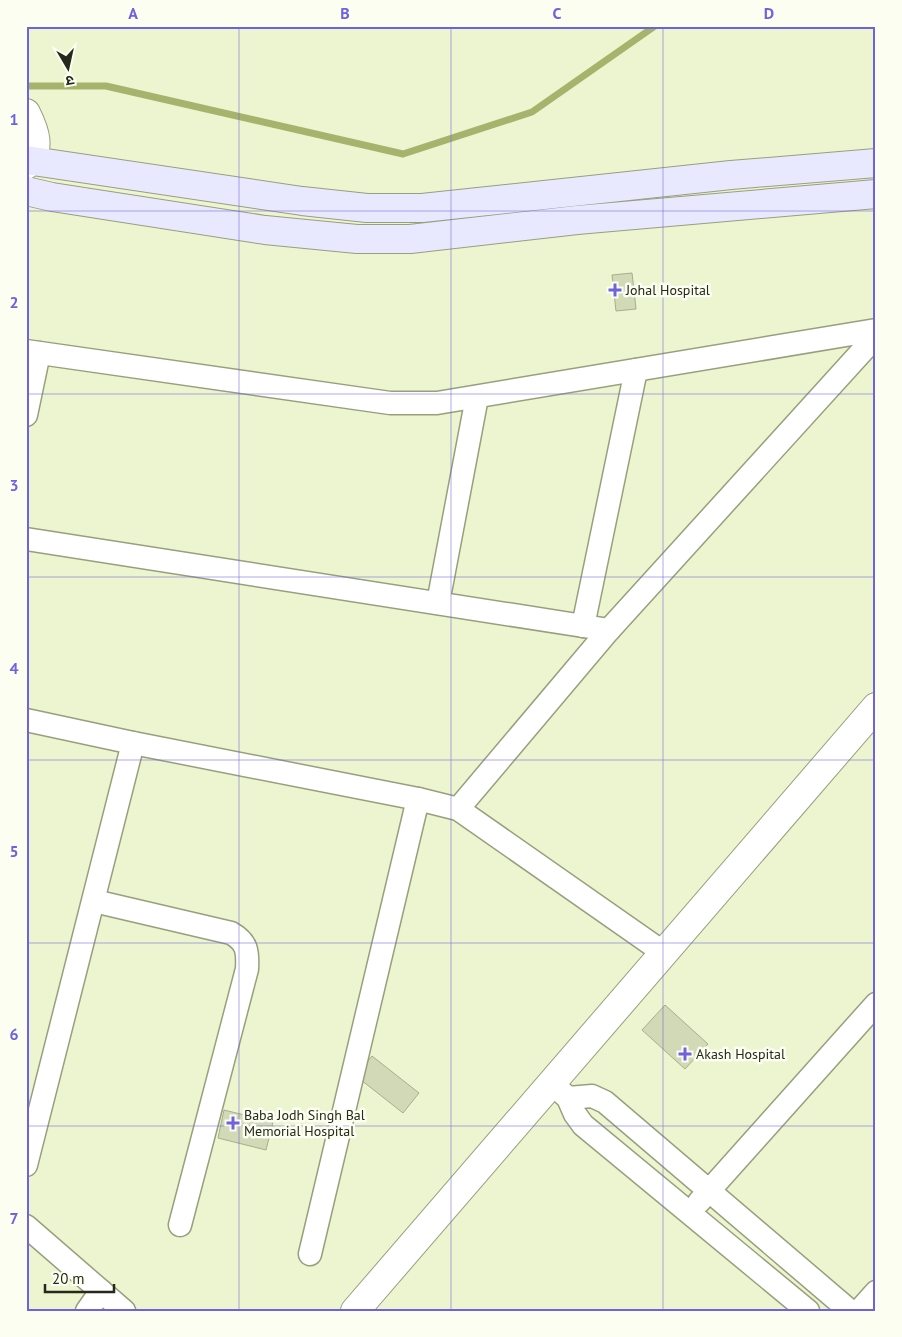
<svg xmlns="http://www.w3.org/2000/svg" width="902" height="1337" font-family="'PT Sans','Noto Sans Devanagari',sans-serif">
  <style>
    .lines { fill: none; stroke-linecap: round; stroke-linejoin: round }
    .stream { stroke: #a6b36d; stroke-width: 7 }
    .building { fill: #d2d9b6; stroke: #a7ae8c }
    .minor-casing { stroke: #989f7d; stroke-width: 25 }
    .tertiary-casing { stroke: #989f7d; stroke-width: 30 }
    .secondary-casing { stroke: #989f7d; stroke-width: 30 }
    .minor { stroke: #fff; stroke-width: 22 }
    .tertiary { stroke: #fff; stroke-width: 28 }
    .secondary { stroke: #e8e8ff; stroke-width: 28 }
    .grid { fill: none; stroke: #6e63dd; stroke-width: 1; stroke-opacity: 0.55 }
    .poi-dot { fill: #6e63dd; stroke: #fbfef0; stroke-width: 2 }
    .labels { text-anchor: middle; stroke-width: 5; stroke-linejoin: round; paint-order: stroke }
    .poi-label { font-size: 14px; fill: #25281a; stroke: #fbfef0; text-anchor: start }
    .neatline { fill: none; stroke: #6e63dd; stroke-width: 2 }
    .grid-label { font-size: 16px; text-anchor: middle; font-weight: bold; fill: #6e63dd }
  </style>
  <rect width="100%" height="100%" fill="#ecf4d0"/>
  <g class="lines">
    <polyline class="stream" points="26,86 106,86 403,154 532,112 655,26"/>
  </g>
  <g class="building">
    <polygon points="632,273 636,309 616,311 612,275"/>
    <polygon points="665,1005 708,1044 685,1069 642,1030"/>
    <polygon points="372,1056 419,1093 403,1113 356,1076"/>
    <polygon points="224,1110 273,1122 266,1150 218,1138"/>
  </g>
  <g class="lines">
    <g class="minor-casing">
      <g id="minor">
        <polyline points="26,351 390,403 437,403 876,330"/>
        <polyline points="26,415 39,353"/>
        <polyline points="26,539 609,630"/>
        <polyline points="438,603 477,397"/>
        <polyline points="583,626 636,370"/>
        <polyline points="26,720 133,743 418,799 458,809 664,953"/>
        <polyline points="458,809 609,630 876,336"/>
        <path d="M 94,901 L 231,933 C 247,942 248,951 247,969 L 180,1225"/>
        <polyline points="558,1089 568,1098 575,1114 583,1125 808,1311"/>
        <polyline points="568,1098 592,1096 605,1102 850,1311"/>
        <polyline points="26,1165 133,743"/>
        <polyline points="699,1202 876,1004"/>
        <polyline points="26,1226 124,1311"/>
        <polyline points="310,1254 418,799"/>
        <polyline points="87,1311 101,1291"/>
        <polyline points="859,1311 876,1292"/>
      </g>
    </g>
    <g class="tertiary-casing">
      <g id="tertiary">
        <path d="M 26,113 C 35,131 42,149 26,165"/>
        <polyline points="355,1311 876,707"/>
      </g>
    </g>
    <g class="secondary-casing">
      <g id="secondary">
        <polyline points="26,160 302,201 367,208 422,208 731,175 876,163"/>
        <polyline points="26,191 52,197 265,230 357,239 410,239 577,220 876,194"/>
      </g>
    </g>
    <use href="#minor" class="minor"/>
    <use href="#tertiary" class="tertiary"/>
    <use href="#secondary" class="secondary"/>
  </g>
  <path class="grid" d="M 239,26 L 239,1311M 451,26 L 451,1311M 663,26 L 663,1311M 26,211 L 876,211M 26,394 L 876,394M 26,577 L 876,577M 26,760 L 876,760M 26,943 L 876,943M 26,1126 L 876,1126"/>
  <g class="poi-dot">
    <path d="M612.5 282.5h5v5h5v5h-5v5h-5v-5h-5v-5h5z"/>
    <path d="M682.5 1046.5h5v5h5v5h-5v5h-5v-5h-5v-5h5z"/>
    <path d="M230.5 1115.5h5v5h5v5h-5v5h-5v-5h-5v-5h5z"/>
  </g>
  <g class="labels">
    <g class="poi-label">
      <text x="626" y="295">Johal Hospital</text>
      <text x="696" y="1059">Akash Hospital</text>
      <text x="244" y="1120">Baba Jodh Singh Bal<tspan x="244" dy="16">Memorial Hospital</tspan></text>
    </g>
  </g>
  <rect width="902" height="1337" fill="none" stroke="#fbfef0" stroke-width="55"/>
  <g transform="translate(68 68) rotate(171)" stroke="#fbfef0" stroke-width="4" paint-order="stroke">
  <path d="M0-4L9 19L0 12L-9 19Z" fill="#25281a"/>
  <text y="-8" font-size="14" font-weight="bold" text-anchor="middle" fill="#25281a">उ</text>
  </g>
  <path d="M45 1284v8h69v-8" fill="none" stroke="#25281a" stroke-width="2.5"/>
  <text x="52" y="1284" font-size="15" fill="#25281a" stroke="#fbfef0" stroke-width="4" paint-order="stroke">20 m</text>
  <rect x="28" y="28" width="846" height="1282" class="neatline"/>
  <g class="grid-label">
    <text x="133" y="19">A</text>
    <text x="345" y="19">B</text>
    <text x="557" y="19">C</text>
    <text x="769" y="19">D</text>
    <text x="14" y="125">1</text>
    <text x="14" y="308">2</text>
    <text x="14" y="491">3</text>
    <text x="14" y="674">4</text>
    <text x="14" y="857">5</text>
    <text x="14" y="1040">6</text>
    <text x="14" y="1224">7</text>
  </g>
</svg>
